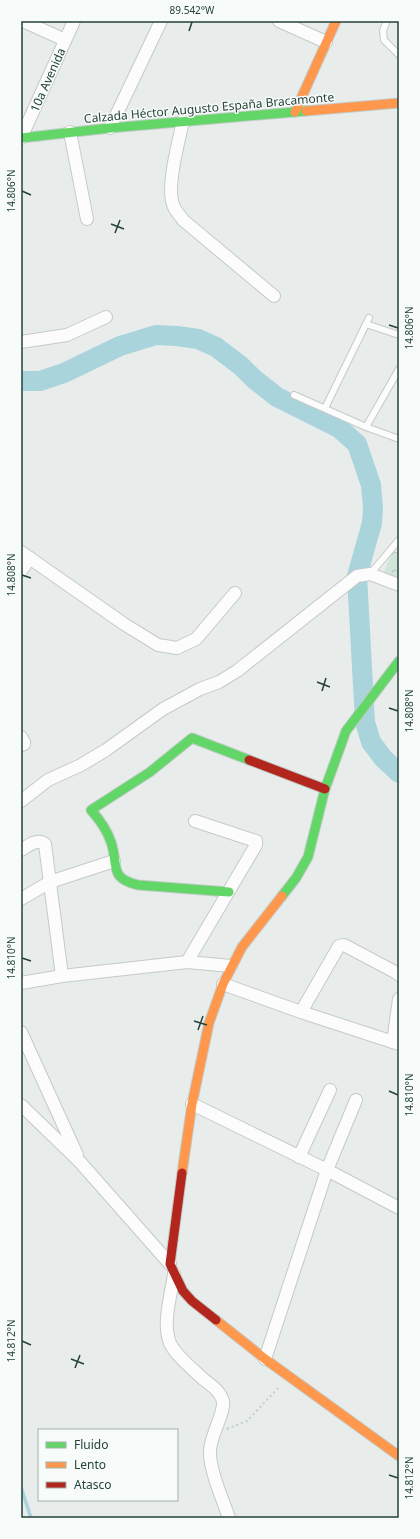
<svg xmlns="http://www.w3.org/2000/svg" width="420" height="1539" font-family="'Noto Sans',sans-serif">
  <style>
    .forest { fill: url(#forest-crowns) }
    .lines { fill: none; stroke-linecap: round; stroke-linejoin: round }
    .stream { stroke: #a9d4db; stroke-width: 3.5 }
    .river { stroke: #a9d4db; stroke-width: 20 }
    .lane-casing { stroke: #c5cac8; stroke-width: 8 }
    .street-casing { stroke: #c5cac8; stroke-width: 14 }
    .fast-casing { stroke: #c3cbc8; stroke-width: 11 }
    .slow-casing { stroke: #c3cbc8; stroke-width: 11 }
    .jam-casing { stroke: #c3cbc8; stroke-width: 11 }
    .path { stroke: #c3ccca; stroke-width: 2; stroke-dasharray: 2 3; stroke-linecap: butt }
    .lane { stroke: #fcfcfc; stroke-width: 6 }
    .street { stroke: #fcfcfc; stroke-width: 12 }
    .fast { stroke: #63d668; stroke-width: 9 }
    .slow { stroke: #ff974d; stroke-width: 9 }
    .jam { stroke: #b3261e; stroke-width: 9 }
    .ticks { fill: none; stroke: #24423a; stroke-width: 1.5 }
    .labels { text-anchor: middle; stroke-width: 3; stroke-linejoin: round; paint-order: stroke }
    .street-label { font-size: 12px; fill: #24423a; stroke: #f7fbf9 }
    .neatline { fill: none; stroke: #24423a; stroke-width: 1.5 }
    .ticks-label { font-size: 10px; text-anchor: middle; fill: #24423a }
  </style>
  <defs>
    <pattern id="forest-crowns" width="20" height="18" patternUnits="userSpaceOnUse"><rect width="20" height="18" fill="#d1e6d8"/><path d="M2 6a3 3 0 1 1 6 0M12 15a3 3 0 1 1 6 0" fill="none" stroke="#b3c6ba"/></pattern>
  </defs>
  <rect width="100%" height="100%" fill="#e8edeb"/>
  <polygon class="forest" points="393,551 399,553 399,579 383,574"/>
  <g class="lines">
    <polyline class="stream" points="21,1487 31,1518"/>
    <polyline class="river" points="21,381 40,381 64,373 120,346 156,335 177,336 198,339 216,347 241,366 254,379 277,397 339,428 357,444 371,485 373,508 372,523 357,576 365,722 371,742 383,758 399,773"/>
    <g class="lane-casing">
      <g id="lane">
        <polyline points="387,21 383,30 384,40 399,55"/>
        <polyline points="366,324 399,335"/>
        <polyline points="399,369 366,427 399,439"/>
        <polyline points="294,395 366,427"/>
        <polyline points="325,408 369,318"/>
        <polyline points="370,574 399,540"/>
      </g>
    </g>
    <g class="street-casing">
      <g id="street">
        <polyline points="23,21 65,40"/>
        <polyline points="279,21 326,42"/>
        <path d="M 183,121 C 179,141 165,189 174,207 C 176,212 181,216 183,220 L 274,296"/>
        <polyline points="110,128 161,21"/>
        <polyline points="70,132 87,219"/>
        <polyline points="21,138 74,21"/>
        <polyline points="21,342 67,335 106,317"/>
        <polyline points="21,552 124,624 158,645 177,648 196,639 235,593"/>
        <polyline points="21,571 30,558"/>
        <polyline points="21,737 24,742 24,744 21,745"/>
        <polyline points="21,801 48,780 81,765 106,750 163,709 200,689 219,682 237,671 357,576 370,574 399,585"/>
        <path d="M 21,850 C 28,846 37,838 45,844 L 62,976"/>
        <polyline points="21,899 50,882 114,861"/>
        <polyline points="187,962 256,845 256,841 195,821"/>
        <polyline points="21,983 62,976 187,962 231,966"/>
        <polyline points="223,984 301,1012 399,1044"/>
        <polyline points="301,1012 339,946 344,945 395,972 399,975"/>
        <polyline points="21,1032 77,1155"/>
        <polyline points="393,1042 399,999"/>
        <polyline points="192,1104 327,1170 399,1208"/>
        <polyline points="21,1105 80,1162 170,1264"/>
        <polyline points="299,1157 330,1090"/>
        <path d="M 174,1274 C 171,1296 162,1323 170,1343 C 175,1355 194,1370 203,1379 C 211,1385 220,1391 223,1401 C 225,1413 210,1436 210,1451 C 209,1469 223,1500 229,1518"/>
        <polyline points="265,1359 327,1170 356,1100"/>
      </g>
    </g>
    <g class="fast-casing">
      <g id="fast">
        <polyline points="21,138 110,128 306,111"/>
        <path d="M 229,892 L 138,885 C 108,878 119,865 111,842 C 107,830 99,819 91,810 L 150,772 L 192,738 L 249,760"/>
        <polyline points="282,896 296,878 308,857 325,789 346,731 399,661"/>
      </g>
    </g>
    <g class="slow-casing">
      <g id="slow">
        <polyline points="306,111 399,103"/>
        <polyline points="295,112 336,21"/>
        <polyline points="182,1173 192,1104 209,1023 223,984 242,947 282,896"/>
        <polyline points="216,1320 265,1359 399,1456"/>
      </g>
    </g>
    <g class="jam-casing">
      <g id="jam">
        <polyline points="249,760 325,789"/>
        <polyline points="182,1173 170,1264 183,1291 192,1301 216,1320"/>
      </g>
    </g>
    <polyline class="path" points="227,1429 247,1421 280,1386"/>
    <use href="#lane" class="lane"/>
    <use href="#street" class="street"/>
    <use href="#fast" class="fast"/>
    <use href="#slow" class="slow"/>
    <use href="#jam" class="jam"/>
  </g>
  <path class="ticks" d="M 189,31 L 192,22M 22,191 L 31,195M 111,224 L 124,229M 115,233 L 120,220M 389,325 L 398,328M 22,575 L 31,578M 317,682 L 330,687M 322,691 L 326,678M 389,708 L 398,711M 22,958 L 31,961M 194,1021 L 207,1025M 198,1030 L 203,1016M 389,1091 L 398,1095M 22,1341 L 31,1345M 71,1359 L 84,1364M 75,1368 L 80,1355M 389,1475 L 398,1478"/>
  <g class="labels">
    <g class="street-label">
      <text transform="translate(48 80) rotate(-66)" y="4">10a Avenida</text>
      <text transform="translate(209 108) rotate(-5)" y="4">Calzada Héctor Augusto España Bracamonte</text>
    </g>
  </g>
  <rect width="420" height="1539" fill="none" stroke="#f7fbf9" stroke-width="44"/>
  <rect x="38" y="1429" width="140" height="72" fill="#f7fbf9" stroke="#a3b1ad"/>
  <rect x="46" y="1442" width="20" height="6" fill="#63d668" stroke="#a3b1ad"/>
  <text x="74" y="1449" font-size="12" fill="#24423a">Fluido</text>
  <rect x="46" y="1462" width="20" height="6" fill="#ff974d" stroke="#a3b1ad"/>
  <text x="74" y="1469" font-size="12" fill="#24423a">Lento</text>
  <rect x="46" y="1482" width="20" height="6" fill="#b3261e" stroke="#a3b1ad"/>
  <text x="74" y="1489" font-size="12" fill="#24423a">Atasco</text>
  <rect x="22" y="22" width="376" height="1495" class="neatline"/>
  <g class="ticks-label">
    <text x="192" y="14">89.542°W</text>
    <text transform="translate(11 191) rotate(-90)" y="4">14.806°N</text>
    <text transform="translate(409 328) rotate(-90)" y="4">14.806°N</text>
    <text transform="translate(11 575) rotate(-90)" y="4">14.808°N</text>
    <text transform="translate(409 711) rotate(-90)" y="4">14.808°N</text>
    <text transform="translate(11 958) rotate(-90)" y="4">14.810°N</text>
    <text transform="translate(409 1095) rotate(-90)" y="4">14.810°N</text>
    <text transform="translate(11 1341) rotate(-90)" y="4">14.812°N</text>
    <text transform="translate(409 1478) rotate(-90)" y="4">14.812°N</text>
  </g>
</svg>
